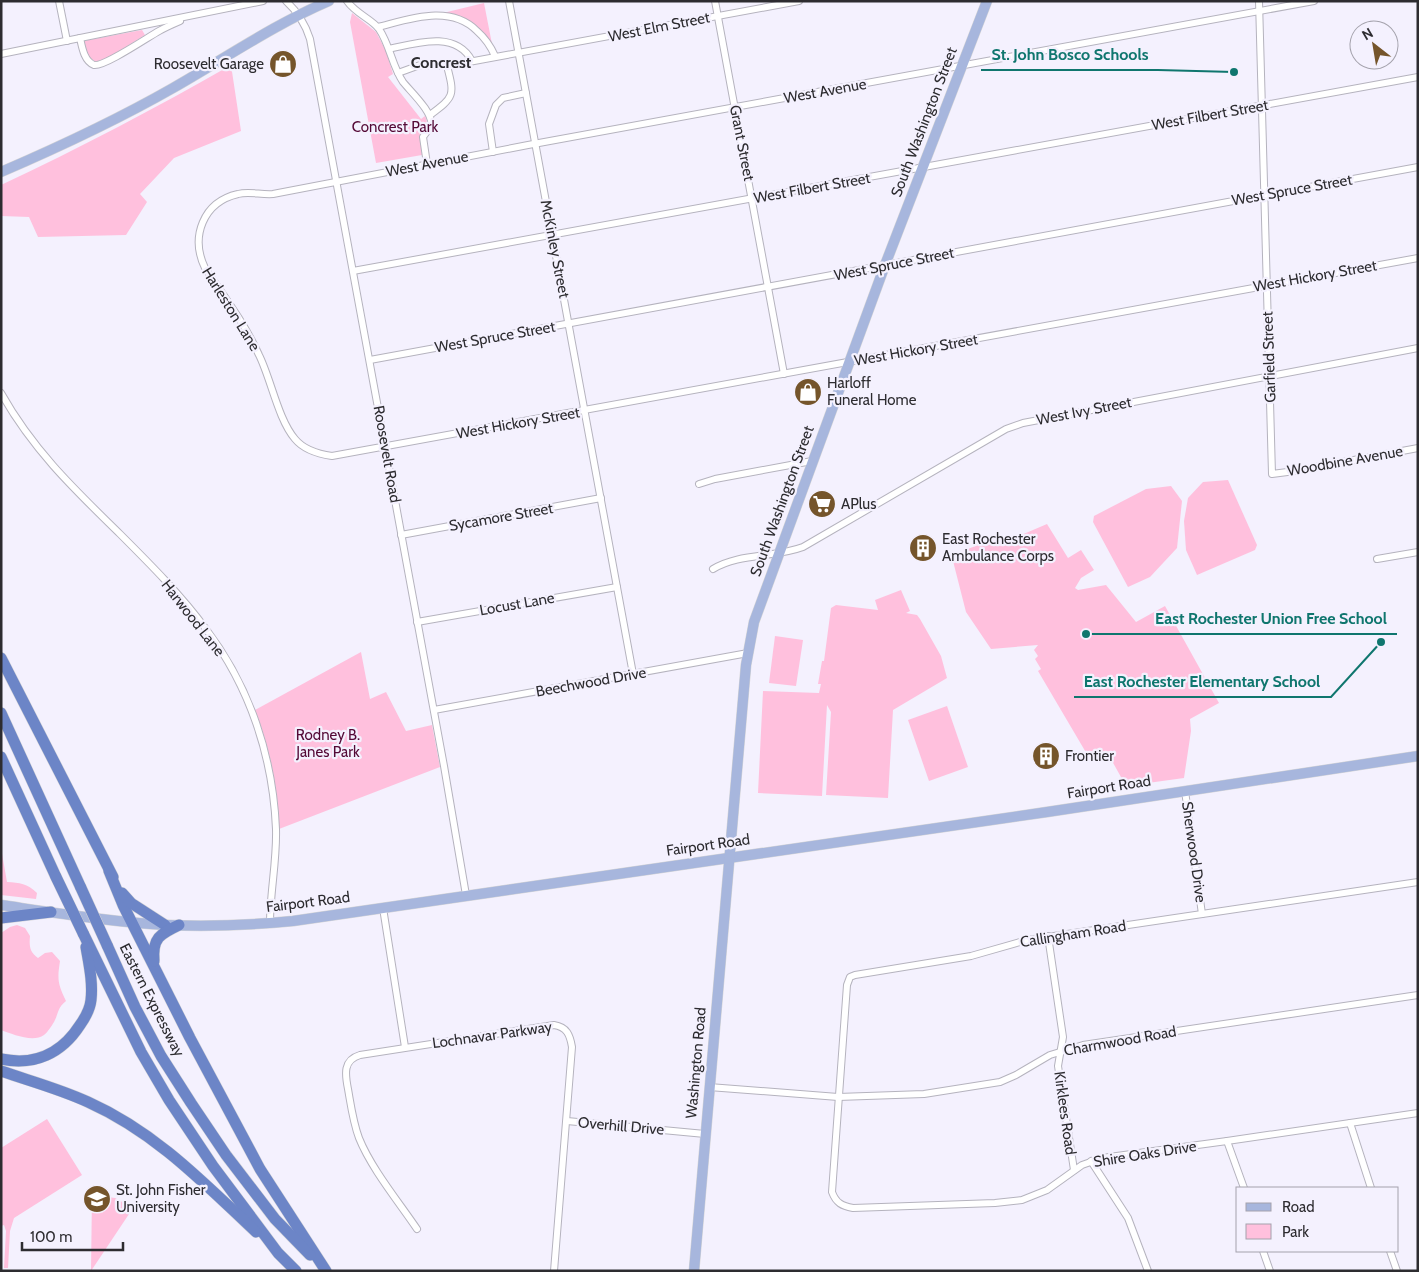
<svg xmlns="http://www.w3.org/2000/svg" width="1419" height="1272" font-family="Cabin,sans-serif">
  <style>
    .green { fill: #ffc0dd }
    .lines { fill: none; stroke-linecap: round; stroke-linejoin: round }
    .minor-casing { stroke: #b5b3be; stroke-width: 8 }
    .primary-casing { stroke: #d5d5d6; stroke-width: 11 }
    .motorway-casing { stroke: #d5d5d6; stroke-width: 12 }
    .minor { stroke: #fff; stroke-width: 6 }
    .primary { stroke: #a7b6dd; stroke-width: 10 }
    .motorway { stroke: #6c85c7; stroke-width: 11 }
    .motorway-bridge-casing { stroke: #d5d5d6; stroke-width: 12; stroke-linecap: butt }
    .motorway-bridge { stroke: #6c85c7; stroke-width: 11 }
    .labels { text-anchor: middle; stroke-width: 4.5; stroke-linejoin: round; paint-order: stroke }
    .street-label { font-size: 15px; fill: #2d2c30; stroke: #f4f1fe }
    .poi-label { font-size: 15px; fill: #2d2c30; stroke: #f4f1fe; text-anchor: start }
    .park-label { font-size: 15px; fill: #540936; stroke: #f4f1fe }
    .neighbourhood-label { font-size: 16px; font-weight: bold; fill: #2d2c30; stroke: #f4f1fe }
    .leader { fill: none; stroke: #0f766e; stroke-width: 2 }
    .callout-dot { fill: #0f766e; stroke: #f4f1fe; stroke-width: 2 }
    .callout-label { font-size: 16px; text-anchor: middle; font-weight: bold; fill: #0f766e; stroke: #f4f1fe; stroke-width: 4.5; stroke-linejoin: round; paint-order: stroke }
  </style>
  <rect width="100%" height="100%" fill="#f4f1fe"/>
  <g class="green">
    <path d="M 484,3 L 492,44 C 476,25 469,17 443,13 Z"/>
    <path d="M 352,13 L 376,32 L 386,51 L 393,74 L 388,77 L 421,119 L 425,116 C 430,124 423,129 420,136 L 422,155 L 376,163 L 350,22 Z"/>
    <polygon points="142,30 145,35 108,58 96,62 87,56 83,41"/>
    <path d="M 231,65 L 241,131 L 174,158 L 140,194 L 147,202 L 126,235 L 38,237 L 29,217 L 1,216 L 1,185 C 80,148 156,108 231,65 Z"/>
    <polygon points="1228,480 1257,545 1255,550 1197,575 1186,550 1184,521 1188,498 1203,482"/>
    <polygon points="1171,486 1182,501 1177,548 1150,577 1128,587 1093,522 1094,516 1146,489"/>
    <polygon points="1047,524 1068,558 1081,550 1094,570 1081,578 1075,588 1078,590 1106,585 1136,622 1165,606 1219,703 1190,719 1191,731 1184,778 1126,786 1107,752 1091,761 1038,671 1041,669 1035,659 1038,656 1034,650 1038,645 991,649 966,612 953,561 957,553 989,541 1012,539"/>
    <polygon points="901,590 910,611 906,613 917,615 920,619 941,656 947,678 893,710 888,798 826,795 831,712 827,705 822,796 758,793 763,691 819,693 821,684 818,684 822,661 824,661 831,608 836,605 878,610 875,600"/>
    <polygon points="775,636 803,640 796,686 769,683"/>
    <path d="M 361,652 L 370,699 L 386,692 L 406,731 L 432,725 L 440,767 L 279,829 C 279,792 269,744 255,710 Z"/>
    <polygon points="947,706 968,767 929,781 908,720"/>
    <path d="M 1,848 L 7,882 C 20,883 27,883 37,893 L 36,899 L 1,895 Z"/>
    <path d="M 17,925 L 25,928 L 30,936 C 29,947 30,952 38,958 L 45,953 L 52,952 L 60,961 C 57,980 58,984 66,1001 C 57,1008 59,1013 54,1022 C 52,1025 48,1032 44,1035 C 33,1043 12,1034 1,1030 L 1,933 L 10,927 Z"/>
    <polygon points="47,1119 82,1175 14,1218 10,1231 8,1268 4,1268 6,1231 4,1225 1,1226 1,1148"/>
    <polygon points="92,1195 115,1198 133,1208 91,1271"/>
  </g>
  <g class="lines">
    <g class="minor-casing">
      <g id="minor">
        <polyline points="59,1 67,41"/>
        <path d="M 286,1 C 298,12 305,23 310,39 L 444,766 L 466,895"/>
        <path d="M 347,1 C 356,14 372,19 379,29 C 390,45 392,66 403,82 C 411,92 434,113 431,126 L 423,137 L 427,164"/>
        <polyline points="509,1 633,674"/>
        <polyline points="715,1 784,374"/>
        <polyline points="1259,1 1272,474 1295,471 1418,448"/>
        <path d="M 1314,1 L 528,145 L 273,194 C 261,195 249,191 238,194 C 203,202 190,237 205,268 C 224,296 245,324 259,355 C 271,379 278,419 295,439 C 304,450 318,454 332,456 L 1418,258"/>
        <path d="M 378,27 C 410,19 450,4 477,31 C 485,38 491,47 495,56"/>
        <path d="M 80,38 C 82,47 84,61 94,65 C 104,67 148,37 159,31 C 166,27 173,24 180,21"/>
        <path d="M 389,49 C 416,43 456,30 472,61"/>
        <polyline points="1,54 263,1"/>
        <polyline points="398,73 420,65 447,66"/>
        <path d="M 430,115 C 454,97 455,96 447,66 L 799,1"/>
        <polyline points="493,152 489,124 496,105 503,98 526,93"/>
        <polyline points="353,271 1418,77"/>
        <polyline points="370,360 1418,167"/>
        <path d="M 1,393 C 33,450 74,489 120,534 C 150,564 181,595 206,629 C 250,687 273,757 276,829 C 277,861 270,892 270,923"/>
        <polyline points="699,484 715,479 812,461"/>
        <polyline points="401,535 601,498"/>
        <polyline points="1377,559 1418,552"/>
        <path d="M 713,569 C 739,553 774,558 803,547 L 1006,429 L 1023,423 L 1418,348"/>
        <polyline points="417,622 617,587"/>
        <polyline points="434,710 748,653"/>
        <polyline points="1185,791 1202,914"/>
        <path d="M 1418,882 L 1027,940 L 971,956 L 855,975 L 850,977 L 847,985 L 832,1192 C 836,1203 842,1206 853,1208 L 995,1203 L 1022,1200 L 1047,1190 L 1082,1165 L 1102,1158 L 1227,1141 L 1418,1113"/>
        <polyline points="383,908 405,1047"/>
        <polyline points="1048,936 1063,1037 1058,1066 1074,1170"/>
        <polyline points="709,1087 838,1097 924,1094 1000,1082 1016,1075 1050,1055 1083,1045 1418,995"/>
        <polyline points="567,1121 705,1134"/>
        <polyline points="1350,1123 1371,1188"/>
        <polyline points="1227,1141 1244,1188"/>
        <polyline points="1091,1161 1128,1218 1148,1271"/>
        <path d="M 417,1229 C 398,1201 371,1168 359,1138 C 353,1122 351,1106 348,1089 C 345,1074 343,1060 360,1055 L 554,1025 C 567,1027 570,1035 572,1047 L 554,1271"/>
        <polyline points="1263,1251 1270,1271"/>
        <polyline points="1390,1251 1397,1271"/>
      </g>
    </g>
    <g class="primary-casing">
      <g id="primary">
        <path d="M 1,172 C 59,147 117,120 173,88 C 224,59 275,24 329,1"/>
        <path d="M 1,905 C 56,913 112,922 167,925 C 209,927 252,925 293,921 L 1047,812 L 1418,756"/>
        <polyline points="694,1271 746,665 754,622 885,265 987,1"/>
      </g>
    </g>
    <g class="motorway-casing">
      <g id="motorway">
        <polyline points="1,658 113,877"/>
        <polyline points="1,713 81,888"/>
        <polyline points="1,757 56,877"/>
        <polyline points="109,871 123,905 190,1038 260,1169 326,1271"/>
        <polyline points="122,893 131,903 165,925"/>
        <polyline points="1,918 51,912"/>
        <polyline points="83,933 141,1052 169,1100 213,1166 278,1253 296,1271"/>
        <polyline points="107,945 135,1007 161,1056 191,1103 226,1155 275,1219 310,1255"/>
        <path d="M 154,961 C 152,938 160,934 179,925"/>
        <path d="M 1,1059 C 35,1066 62,1053 80,1025 C 85,1018 90,1009 91,1000 C 93,982 89,965 86,947"/>
        <path d="M 1,1071 C 30,1081 60,1089 88,1102 C 155,1132 203,1182 256,1232"/>
      </g>
    </g>
    <use href="#minor" class="minor"/>
    <use href="#primary" class="primary"/>
    <use href="#motorway" class="motorway"/>
    <g class="motorway-bridge-casing">
      <g id="motorway-bridge">
        <polyline points="56,877 83,933"/>
        <polyline points="81,888 107,945"/>
      </g>
    </g>
    <use href="#motorway-bridge" class="motorway-bridge"/>
  </g>
  <defs>
    <g id="shop-disc" transform="scale(1.4375)"><circle r="9.5" fill="#75552b" stroke="#f4f1fe"/><path d="M-5-2.5h2.3a2.7 3.5 0 0 1 5.4 0H5L5.5 6h-11ZM-1.5-2.5h3a1.5 2.3 0 0 0-3 0Z" fill="#fff"/></g>
    <g id="supermarket-disc" transform="scale(1.4375)"><circle r="9.5" fill="#75552b" stroke="#f4f1fe"/><path d="M-6-5.5h2.5l.6 2H6L4.5 2H-2.5L-4.4-4H-6ZM-1.5 3.2a1.3 1.3 0 1 0 .1 0ZM3 3.2a1.3 1.3 0 1 0 .1 0Z" fill="#fff"/></g>
    <g id="building-disc" transform="scale(1.4375)"><circle r="9.5" fill="#75552b" stroke="#f4f1fe"/><path d="M-4-6H4V6H1V3H-1V6H-4ZM-2.5-4.3h1.7v1.8h-1.7ZM.8-4.3h1.7v1.8H.8ZM-2.5-1h1.7V.8h-1.7ZM.8-1h1.7V.8H.8Z" fill="#fff"/></g>
    <g id="university-disc" transform="scale(1.4375)"><circle r="9.5" fill="#75552b" stroke="#f4f1fe"/><path d="M0-5L7-2L0 1L-7-2ZM-4 1L0 2.5L4 1V4Q0 6-4 4Z" fill="#fff"/></g>
  </defs>
  <g fill-rule="evenodd">
    <use href="#shop-disc" x="283" y="64"/>
    <use href="#shop-disc" x="808" y="392"/>
    <use href="#supermarket-disc" x="822" y="504"/>
    <use href="#building-disc" x="923" y="548"/>
    <use href="#building-disc" x="1046" y="756"/>
    <use href="#university-disc" x="97" y="1199"/>
  </g>
  <g class="labels">
    <g class="street-label">
      <text transform="translate(659 27) rotate(-11)" y="5">West Elm Street</text>
      <text transform="translate(825 91) rotate(-10)" y="5">West Avenue</text>
      <text transform="translate(1210 115) rotate(-10)" y="5">West Filbert Street</text>
      <text transform="translate(924 122) rotate(-69)" y="5">South Washington Street</text>
      <text transform="translate(742 143) rotate(79)" y="5">Grant Street</text>
      <text transform="translate(427 164) rotate(-11)" y="5">West Avenue</text>
      <text transform="translate(812 188) rotate(-10)" y="5">West Filbert Street</text>
      <text transform="translate(1292 190) rotate(-10)" y="5">West Spruce Street</text>
      <text transform="translate(555 249) rotate(79)" y="5">McKinley Street</text>
      <text transform="translate(894 264) rotate(-11)" y="5">West Spruce Street</text>
      <text transform="translate(1315 276) rotate(-10)" y="5">West Hickory Street</text>
      <text transform="translate(231 309) rotate(58)" y="5">Harleston Lane</text>
      <text transform="translate(495 337) rotate(-10)" y="5">West Spruce Street</text>
      <text transform="translate(916 350) rotate(-10)" y="5">West Hickory Street</text>
      <text transform="translate(1269 357) rotate(-92)" y="5">Garfield Street</text>
      <text transform="translate(1084 411) rotate(-11)" y="5">West Ivy Street</text>
      <text transform="translate(518 423) rotate(-10)" y="5">West Hickory Street</text>
      <text transform="translate(387 454) rotate(80)" y="5">Roosevelt Road</text>
      <text transform="translate(1345 461) rotate(-10)" y="5">Woodbine Avenue</text>
      <text transform="translate(782 501) rotate(-70)" y="5">South Washington Street</text>
      <text transform="translate(501 517) rotate(-10)" y="5">Sycamore Street</text>
      <text transform="translate(517 604) rotate(-10)" y="5">Locust Lane</text>
      <text transform="translate(193 618) rotate(52)" y="5">Harwood Lane</text>
      <text transform="translate(591 682) rotate(-10)" y="5">Beechwood Drive</text>
      <text transform="translate(1109 787) rotate(-9)" y="5">Fairport Road</text>
      <text transform="translate(708 845) rotate(-8)" y="5">Fairport Road</text>
      <text transform="translate(1194 852) rotate(82)" y="5">Sherwood Drive</text>
      <text transform="translate(308 902) rotate(-7)" y="5">Fairport Road</text>
      <text transform="translate(1073 934) rotate(-9)" y="5">Callingham Road</text>
      <text transform="translate(152 1000) rotate(63)" y="5">Eastern Expressway</text>
      <text transform="translate(492 1035) rotate(-8)" y="5">Lochnavar Parkway</text>
      <text transform="translate(1120 1041) rotate(-10)" y="5">Charmwood Road</text>
      <text transform="translate(696 1063) rotate(-85)" y="5">Washington Road</text>
      <text transform="translate(1065 1113) rotate(82)" y="5">Kirklees Road</text>
      <text transform="translate(621 1126) rotate(5)" y="5">Overhill Drive</text>
      <text transform="translate(1145 1154) rotate(-9)" y="5">Shire Oaks Drive</text>
    </g>
    <g class="poi-label">
      <text x="264" y="69" text-anchor="end">Roosevelt Garage</text>
      <text x="827" y="388">Harloff<tspan x="827" dy="17">Funeral Home</tspan></text>
      <text x="841" y="509">APlus</text>
      <text x="942" y="544">East Rochester<tspan x="942" dy="17">Ambulance Corps</tspan></text>
      <text x="1065" y="761">Frontier</text>
      <text x="116" y="1195">St. John Fisher<tspan x="116" dy="17">University</tspan></text>
    </g>
    <g class="park-label">
      <text x="395" y="132">Concrest Park</text>
      <text x="328" y="740">Rodney B.<tspan x="328" dy="17">Janes Park</tspan></text>
    </g>
    <g class="neighbourhood-label">
      <text x="441" y="68">Concrest</text>
    </g>
  </g>
  <path class="leader" d="M1234 72L1158 70H981M1086 634L1145 634H1397M1381 642L1331 697H1074"/>
  <g class="callout-dot">
    <circle cx="1234" cy="72" r="5"/>
    <circle cx="1086" cy="634" r="5"/>
    <circle cx="1381" cy="642" r="5"/>
  </g>
  <g class="callout-label">
    <text x="1070" y="60">St. John Bosco Schools</text>
    <text x="1271" y="624">East Rochester Union Free School</text>
    <text x="1202" y="687">East Rochester Elementary School</text>
  </g>
  <rect width="1419" height="1272" fill="none" stroke="#2d2c30" stroke-width="5"/>
  <rect x="1236" y="1187" width="162" height="65" fill="#f4f1fe" stroke="#a4a2ac"/>
  <rect x="1246" y="1203" width="25" height="8" fill="#a7b6dd" stroke="#a4a2ac"/>
  <text x="1282" y="1212" font-size="15" fill="#2d2c30">Road</text>
  <rect x="1246" y="1224" width="25" height="15" fill="#ffc0dd" stroke="#a4a2ac"/>
  <text x="1282" y="1237" font-size="15" fill="#2d2c30">Park</text>
  <g transform="translate(1374 45) rotate(329)"><circle r="24" fill="#f4f1fe" stroke="#a4a2ac"/>
  <path d="M0-4L9 19L0 12L-9 19Z" fill="#75552b"/>
  <text y="-8" font-size="14" font-weight="bold" text-anchor="middle" fill="#2d2c30">N</text>
  </g>
  <path d="M22 1242v8h101v-8" fill="none" stroke="#2d2c30" stroke-width="2.5"/>
  <text x="30" y="1242" font-size="15" fill="#2d2c30" stroke="#f4f1fe" stroke-width="4" paint-order="stroke">100 m</text>
</svg>
